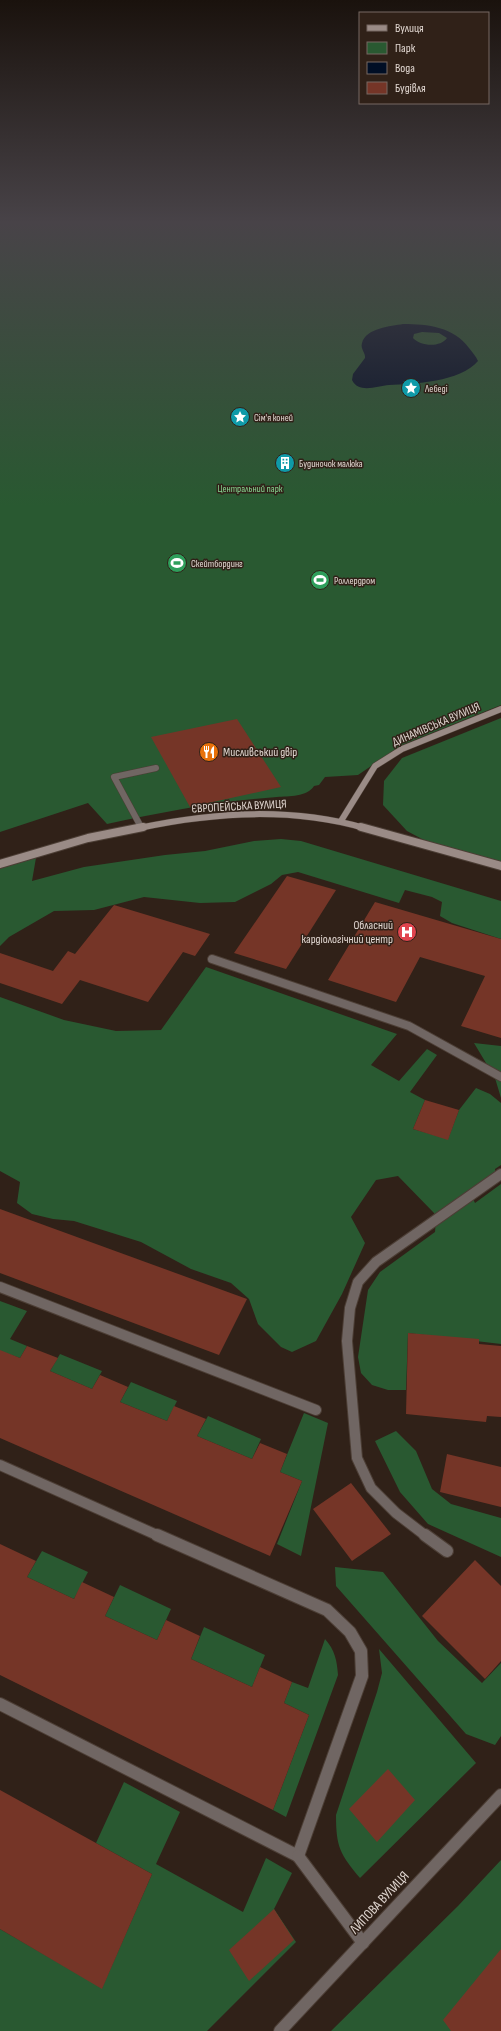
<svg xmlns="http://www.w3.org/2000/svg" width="501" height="2031" font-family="'Sofia Sans Condensed',sans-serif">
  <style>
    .green { fill: #295931 }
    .water { fill: #000e25; fill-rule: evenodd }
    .building { fill: #753527 }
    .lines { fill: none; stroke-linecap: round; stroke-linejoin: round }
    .lane-far3-casing { stroke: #4c3e35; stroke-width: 7 }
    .lane-far2-casing { stroke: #4c3e35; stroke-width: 10 }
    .lane-far1-casing { stroke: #4c3e35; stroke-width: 12 }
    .lane-casing { stroke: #4c3e35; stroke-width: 14 }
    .street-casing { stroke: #4c3e35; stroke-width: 14 }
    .secondary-far1-casing { stroke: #4c3e35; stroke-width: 7 }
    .secondary-casing { stroke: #4c3e35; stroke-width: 10 }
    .lane-far3 { stroke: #706663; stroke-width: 6 }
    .lane-far2 { stroke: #706663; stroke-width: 8 }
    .lane-far1 { stroke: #706663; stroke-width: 10 }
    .lane { stroke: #706663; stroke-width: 12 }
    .street { stroke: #706663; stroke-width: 12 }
    .secondary-far1 { stroke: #9a8b86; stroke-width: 6 }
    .secondary { stroke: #9a8b86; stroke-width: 8 }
    .labels { text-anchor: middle; stroke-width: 3; stroke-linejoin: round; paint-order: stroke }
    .far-poi-label { font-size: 10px; fill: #e0d6d0; stroke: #302118; text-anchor: start }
    .far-park-label { font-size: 10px; fill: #86d691; stroke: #302118 }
    .street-label { font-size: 12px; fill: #e0d6d0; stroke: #302118 }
    .poi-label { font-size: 12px; fill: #e0d6d0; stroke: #302118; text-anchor: start }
    .near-street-label { font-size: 14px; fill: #e0d6d0; stroke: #302118 }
  </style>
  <rect width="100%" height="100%" fill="#302118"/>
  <g class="green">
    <path d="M 0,221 L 501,221 L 501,705 L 402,745 L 358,775 L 325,777 L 319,785 L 314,786 C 307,797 289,796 277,797 C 220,801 163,812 107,824 L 88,803 L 0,832 Z"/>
    <polygon points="501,718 501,868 452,855 407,831 383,805 384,781 402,758"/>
    <polygon points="281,839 301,841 501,901 501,939 452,923 440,916 442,902 432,897 405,890 399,903 298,872 282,875 271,884 235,902 200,903 144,897 94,910 54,911 9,937 0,946 0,864 37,852 32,881 84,867 165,855 205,851 254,841"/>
    <polygon points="206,967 397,1034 371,1065 399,1081 427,1049 437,1055 410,1092 425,1100 413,1129 448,1139 459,1110 476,1088 490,1094 501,1103 501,1165 495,1169 495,1174 471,1195 475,1203 501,1184 501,1344 408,1333 406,1390 388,1390 372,1385 361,1373 358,1357 368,1290 380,1272 435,1232 436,1219 434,1213 398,1176 376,1180 351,1217 365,1243 342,1294 316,1341 292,1352 281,1347 258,1324 249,1299 231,1283 191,1269 141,1242 74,1221 53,1219 32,1214 17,1203 20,1182 0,1171 0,997 64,1020 116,1031 161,1030"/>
    <polygon points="474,1043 501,1046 501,1098 495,1078"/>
    <polygon points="0,1301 27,1311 10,1339 27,1346 20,1358 0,1351"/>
    <polygon points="60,1354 102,1371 92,1389 50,1371"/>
    <polygon points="131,1382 177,1401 167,1421 120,1402"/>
    <polygon points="304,1413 328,1423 301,1556 277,1544 302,1481 280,1472"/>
    <polygon points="208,1416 261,1439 252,1459 197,1436"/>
    <polygon points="396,1431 416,1451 432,1489 451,1504 501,1518 501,1557 428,1524 400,1492 375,1441"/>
    <polygon points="42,1551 88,1572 74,1599 27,1577"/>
    <polygon points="335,1567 383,1572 438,1641 482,1683 501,1663 501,1736 495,1745 466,1734 336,1586"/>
    <polygon points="120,1585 171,1609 157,1640 105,1616"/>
    <polygon points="204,1627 265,1655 252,1687 191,1659"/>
    <path d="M 325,1639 C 335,1650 337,1661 338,1675 L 286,1817 L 273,1810 L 309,1715 L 284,1703 L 292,1682 L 308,1688 Z"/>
    <path d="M 379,1649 L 476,1763 L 360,1878 C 340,1854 336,1847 336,1815 L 377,1692 L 382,1673 Z"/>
    <polygon points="124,1782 180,1812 156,1864 243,1912 266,1858 292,1873 274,1909 296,1942 207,2031 0,2031 0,1929 102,1988 152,1874 96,1843"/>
    <polygon points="501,1860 501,2031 331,2031 458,1906"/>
  </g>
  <path class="water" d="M 403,324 C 428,324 454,327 469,348 C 472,352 476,356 478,361 C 460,382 414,384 389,385 C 377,386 359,394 352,380 L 353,374 L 365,358 C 366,353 360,349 362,343 C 366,328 391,326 403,324 ZM 422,332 L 439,333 L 447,338 C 440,348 420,346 413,338 L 414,334 Z"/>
  <g class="building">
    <polygon points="237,719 281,787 190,807 151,737"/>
    <polygon points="287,876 336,890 286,969 234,953"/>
    <polygon points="375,902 501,939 501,1038 461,1026 485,976 420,957 396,1002 328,980"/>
    <polygon points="114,905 210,934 195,956 183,952 148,1002 80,980 62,1004 0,983 0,953 53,971 68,951 75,954"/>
    <polygon points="425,1100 459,1110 448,1140 413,1129"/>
    <polygon points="0,1209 247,1299 219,1355 0,1273"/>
    <polygon points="408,1333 479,1339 479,1344 501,1346 501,1417 487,1416 486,1422 406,1414"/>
    <polygon points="27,1346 58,1358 50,1371 92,1389 100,1375 128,1387 120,1402 167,1421 174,1406 206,1419 197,1436 252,1459 260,1443 287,1454 280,1472 302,1481 270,1556 0,1438 0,1350 20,1358"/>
    <polygon points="447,1454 501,1467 501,1507 440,1492"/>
    <polygon points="351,1483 391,1534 352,1561 313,1509"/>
    <polygon points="0,1544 36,1561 27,1577 74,1599 82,1582 114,1597 105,1616 157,1640 166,1620 200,1636 191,1659 252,1687 260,1667 292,1682 284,1703 309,1715 273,1810 0,1675"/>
    <polygon points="475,1560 501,1586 501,1661 485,1679 422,1616"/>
    <polygon points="388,1769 415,1800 377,1842 349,1809"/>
    <polygon points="0,1790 152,1874 102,1989 0,1929"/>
    <polygon points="274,1909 294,1940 249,1981 229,1950"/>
    <polygon points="501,1949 501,2031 451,2031 443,2020"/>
  </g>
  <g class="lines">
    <g class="lane-far3-casing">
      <polyline id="lane-far3" points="141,827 114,777 156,768"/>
    </g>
    <g class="lane-far2-casing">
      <polyline id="lane-far2" points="212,959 409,1026 501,1077"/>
    </g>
    <g class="lane-far1-casing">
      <g id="lane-far1">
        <polyline points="0,1287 316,1410"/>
        <polyline points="0,1465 159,1536"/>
        <polyline points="426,1536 396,1513 371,1488 357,1458 347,1341 350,1308 358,1282 376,1262 501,1174"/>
      </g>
    </g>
    <g class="lane-casing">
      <g id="lane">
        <polyline points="425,1535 447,1551"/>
        <polyline points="0,1704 298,1856 362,1676 361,1651 350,1632 327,1610 157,1535"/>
        <polyline points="298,1856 363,1943"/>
      </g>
    </g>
    <g class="street-casing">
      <polyline id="street" points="280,2031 501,1795"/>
    </g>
    <g class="secondary-far1-casing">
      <g id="secondary-far1">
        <polyline points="341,821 375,766 402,749 501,709"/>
        <path d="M 139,828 C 213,812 291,807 364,828"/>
      </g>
    </g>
    <g class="secondary-casing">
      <g id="secondary">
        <polyline points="361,827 501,866"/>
        <polyline points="0,864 88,838 143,827"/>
      </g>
    </g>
    <use href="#lane-far3" class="lane-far3"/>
    <use href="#lane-far2" class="lane-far2"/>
    <use href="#lane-far1" class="lane-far1"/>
    <use href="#lane" class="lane"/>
    <use href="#street" class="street"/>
    <use href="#secondary-far1" class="secondary-far1"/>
    <use href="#secondary" class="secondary"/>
  </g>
  <linearGradient id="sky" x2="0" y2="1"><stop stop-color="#1a120d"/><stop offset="0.44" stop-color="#484348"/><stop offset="1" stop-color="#484348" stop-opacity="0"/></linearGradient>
  <rect width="501" height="506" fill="url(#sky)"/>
  <defs>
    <g id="sight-disc" transform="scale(1)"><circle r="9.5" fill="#0f9aa8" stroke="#302118"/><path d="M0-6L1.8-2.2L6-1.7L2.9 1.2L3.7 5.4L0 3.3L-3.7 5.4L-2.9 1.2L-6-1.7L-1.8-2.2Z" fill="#fff"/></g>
    <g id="building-disc" transform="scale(1)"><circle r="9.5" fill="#0f9aa8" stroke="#302118"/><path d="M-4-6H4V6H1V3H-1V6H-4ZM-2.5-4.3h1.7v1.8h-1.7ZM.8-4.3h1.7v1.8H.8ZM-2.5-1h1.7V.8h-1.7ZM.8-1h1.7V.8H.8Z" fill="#fff"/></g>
    <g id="stadium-disc" transform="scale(1)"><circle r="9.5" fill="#2e9e5b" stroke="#302118"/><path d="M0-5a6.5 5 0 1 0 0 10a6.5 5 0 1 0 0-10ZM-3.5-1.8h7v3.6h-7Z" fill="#fff"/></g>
    <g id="restaurant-disc" transform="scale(1)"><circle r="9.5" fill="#e8710a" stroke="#302118"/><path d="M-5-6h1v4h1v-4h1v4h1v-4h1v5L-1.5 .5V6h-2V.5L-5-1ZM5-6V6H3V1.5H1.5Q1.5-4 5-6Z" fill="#fff"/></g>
    <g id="hospital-disc" transform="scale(1)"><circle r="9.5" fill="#e0444e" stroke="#302118"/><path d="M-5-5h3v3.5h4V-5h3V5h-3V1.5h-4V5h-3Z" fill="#fff"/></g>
  </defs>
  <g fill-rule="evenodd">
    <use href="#sight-disc" x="411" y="388"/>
    <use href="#sight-disc" x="240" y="417"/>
    <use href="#building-disc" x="285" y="463"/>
    <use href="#stadium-disc" x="177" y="563"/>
    <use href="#stadium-disc" x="320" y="580"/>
    <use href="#restaurant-disc" x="209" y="752"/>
    <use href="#hospital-disc" x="407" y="932"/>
  </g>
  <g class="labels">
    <g class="far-poi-label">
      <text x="425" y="392">Лебеді</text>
      <text x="254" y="421">Сім'я коней</text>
      <text x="299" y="467">Будиночок малюка</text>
      <text x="191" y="567">Скейтбординг</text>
      <text x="334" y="584">Роллердром</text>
    </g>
    <g class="far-park-label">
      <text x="250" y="492">Центральний парк</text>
    </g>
    <g class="street-label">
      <text transform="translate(436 724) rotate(-23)" y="4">ДИНАМІВСЬКА ВУЛИЦЯ</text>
      <text transform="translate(239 806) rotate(-3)" y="4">ЄВРОПЕЙСЬКА ВУЛИЦЯ</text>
    </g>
    <g class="poi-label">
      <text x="223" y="756">Мисливський двір</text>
      <text x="393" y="929" text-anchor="end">Обласний<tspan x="393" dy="14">кардiологiчний центр</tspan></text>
    </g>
    <g class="near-street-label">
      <text transform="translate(379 1902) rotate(-47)" y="5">ЛИПОВА ВУЛИЦЯ</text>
    </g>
  </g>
  <rect x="359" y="12" width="130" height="92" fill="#302118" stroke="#766962"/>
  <rect x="367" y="25" width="20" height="6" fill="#9a8b86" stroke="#766962"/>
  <text x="395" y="32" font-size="12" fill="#e0d6d0">Вулиця</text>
  <rect x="367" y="42" width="20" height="12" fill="#295931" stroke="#766962"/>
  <text x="395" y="52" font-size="12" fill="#e0d6d0">Парк</text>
  <rect x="367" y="62" width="20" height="12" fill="#000e25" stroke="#766962"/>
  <text x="395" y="72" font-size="12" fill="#e0d6d0">Вода</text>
  <rect x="367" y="82" width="20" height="12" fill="#753527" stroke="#766962"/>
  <text x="395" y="92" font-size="12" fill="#e0d6d0">Будівля</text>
</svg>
